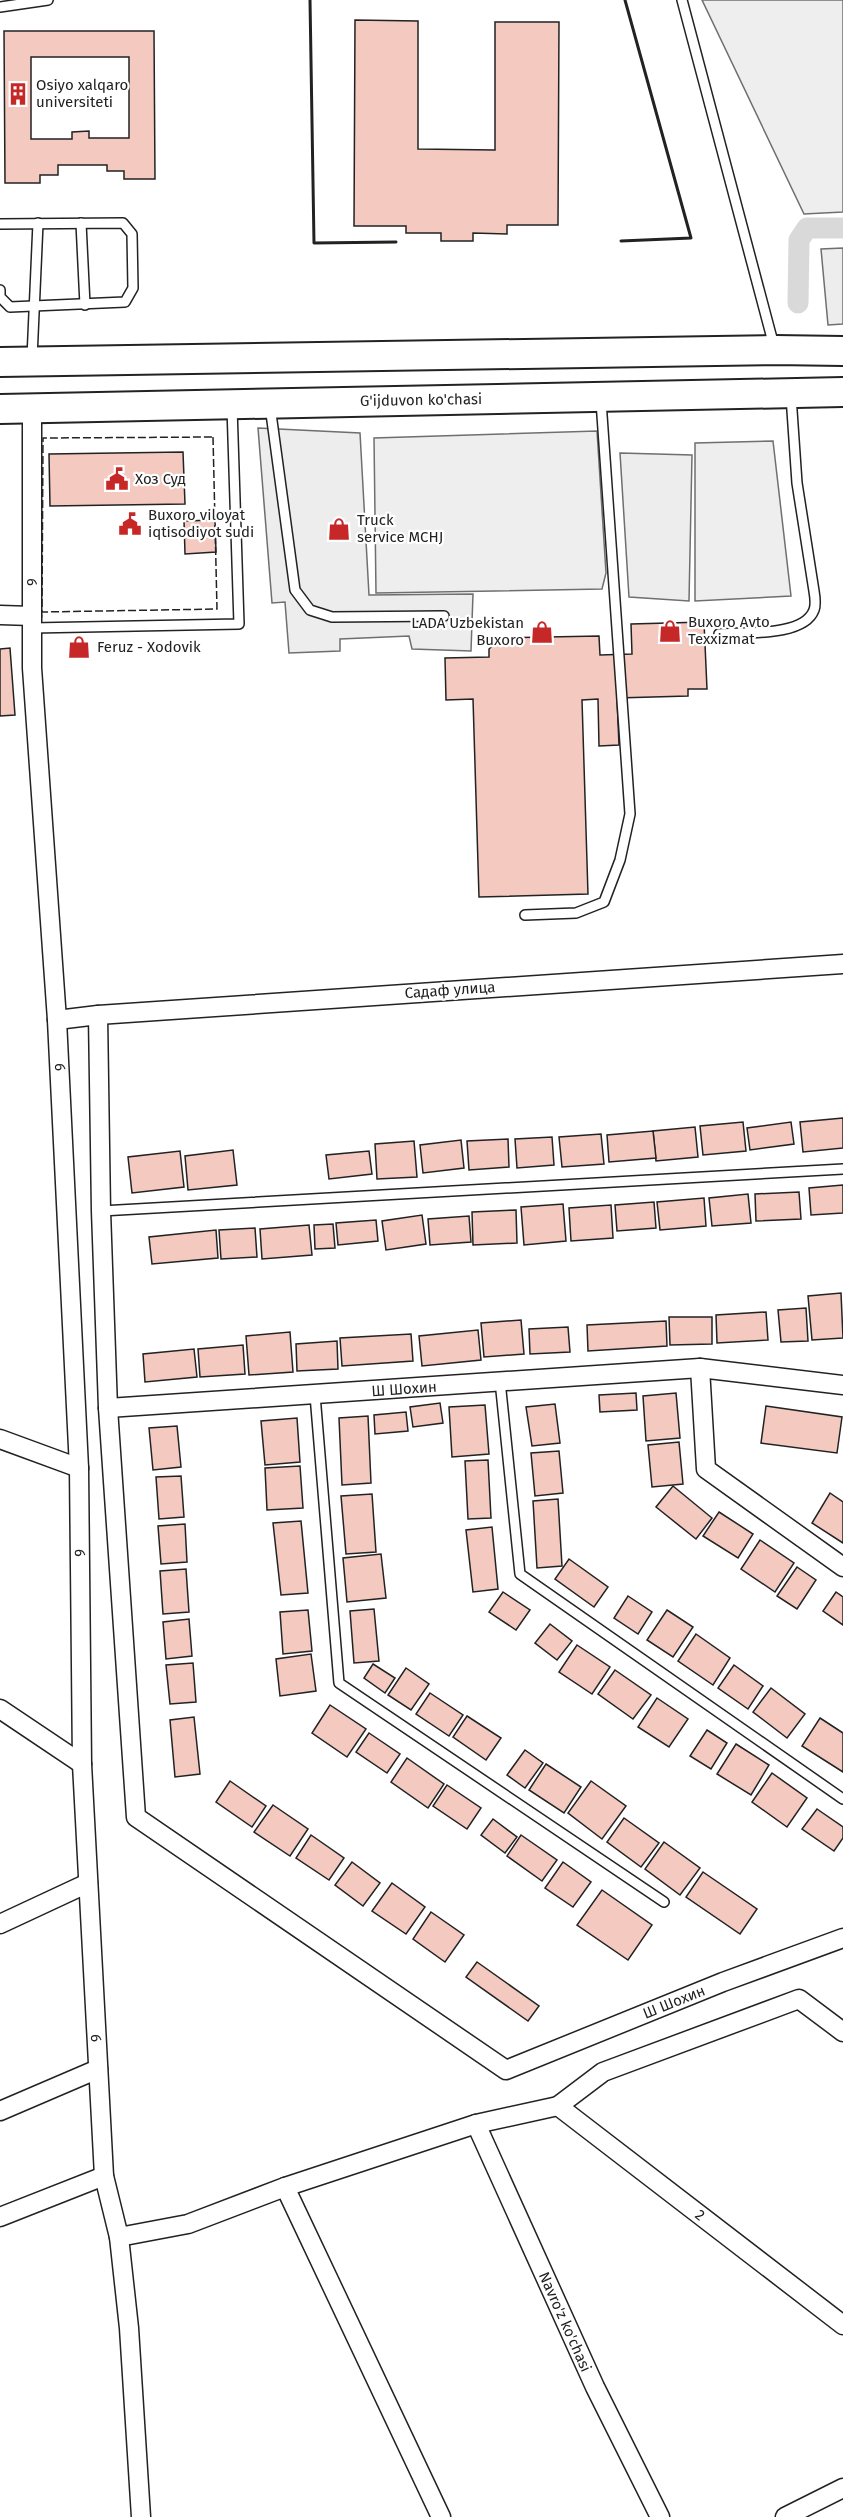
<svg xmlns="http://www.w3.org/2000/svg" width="843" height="2517" font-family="'Fira Sans',sans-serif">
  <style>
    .green { fill: #eee; stroke: #6f6f6f; stroke-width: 1.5 }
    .parking { fill: #ededed; stroke: #6f6f6f; stroke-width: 1.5 }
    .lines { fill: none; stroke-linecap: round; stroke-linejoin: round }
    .canal { stroke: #d9d9d9; stroke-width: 21 }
    .building { fill: #f3c9c0; stroke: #222; stroke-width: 1.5; fill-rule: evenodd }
    .service-casing { stroke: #222; stroke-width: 12 }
    .minor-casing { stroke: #222; stroke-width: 21 }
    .primary-casing { stroke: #222; stroke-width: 32 }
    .service { stroke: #fff; stroke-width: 9 }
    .minor { stroke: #fff; stroke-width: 18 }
    .primary { stroke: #fff; stroke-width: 28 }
    .fence { stroke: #222; stroke-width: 1.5; stroke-dasharray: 8 3; stroke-linecap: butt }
    .wall { stroke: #222; stroke-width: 3 }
    .labels { text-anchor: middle; stroke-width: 4.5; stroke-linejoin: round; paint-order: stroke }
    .poi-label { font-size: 15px; fill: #222; stroke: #fff; text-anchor: start }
    .street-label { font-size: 15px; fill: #222; stroke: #fff }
  </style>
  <rect width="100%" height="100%" fill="#fff"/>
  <g class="green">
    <polygon points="702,0 843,0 843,212 804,214"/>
    <polygon points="597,431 606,573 602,589 376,593 374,438"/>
    <polygon points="773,441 791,596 695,601 695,443"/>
  </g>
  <g class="parking">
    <polygon points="843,248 843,324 828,325 821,249"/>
    <polygon points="258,428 360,433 369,595 473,594 471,651 412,649 409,636 340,639 340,651 289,653 285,602 272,603"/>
    <polygon points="620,453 692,455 689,601 629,597"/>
  </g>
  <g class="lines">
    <polyline class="canal" points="798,303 799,240 807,228 843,228"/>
  </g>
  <g class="building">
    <polygon points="355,20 418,21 418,149 495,150 495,22 559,22 558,225 507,225 507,234 473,233 473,241 441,241 441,233 406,233 406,226 354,226"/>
    <path d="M 4,31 L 154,31 L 155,179 L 124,179 L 124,171 L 107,171 L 107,165 L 58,165 L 58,175 L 40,175 L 40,183 L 5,183 ZM 31,57 L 129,57 L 129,138 L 89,138 L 89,131 L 72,132 L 72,139 L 31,139 Z"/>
    <polygon points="183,452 185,504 50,506 49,454"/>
    <polygon points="215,520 216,552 185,554 184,521"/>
    <polygon points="704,622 707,689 688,689 688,696 617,698 619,745 599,746 598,699 582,700 588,894 479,897 473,699 446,700 445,658 489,657 489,649 501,638 599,636 600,655 632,654 631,624"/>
    <polygon points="10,648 15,715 0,716 0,649"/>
    <polygon points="843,1118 843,1148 803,1152 800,1122"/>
    <polygon points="743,1122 746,1151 703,1155 700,1126"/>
    <polygon points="791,1122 794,1144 750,1150 747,1128"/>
    <polygon points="695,1127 698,1157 656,1161 653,1131"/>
    <polygon points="653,1131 656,1158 609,1162 607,1135"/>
    <polygon points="601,1134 604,1164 562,1167 559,1137"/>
    <polygon points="552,1137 554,1165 517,1168 515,1139"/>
    <polygon points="508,1139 509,1167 469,1170 467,1141"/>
    <polygon points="461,1140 464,1168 423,1173 420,1145"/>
    <polygon points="414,1141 417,1177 377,1179 375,1144"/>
    <polygon points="233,1150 237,1185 188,1190 185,1156"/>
    <polygon points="180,1151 184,1187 132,1193 128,1157"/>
    <polygon points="369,1151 372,1174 329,1179 326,1155"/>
    <polygon points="843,1185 843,1213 811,1215 809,1188"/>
    <polygon points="799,1192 801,1219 756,1221 755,1194"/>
    <polygon points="748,1194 751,1223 712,1226 709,1198"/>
    <polygon points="704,1198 706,1226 660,1230 657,1202"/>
    <polygon points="654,1202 656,1228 617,1231 615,1205"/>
    <polygon points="563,1204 566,1241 524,1245 521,1207"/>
    <polygon points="611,1205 613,1238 571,1241 569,1208"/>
    <polygon points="516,1210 517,1243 473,1245 472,1212"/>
    <polygon points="422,1215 426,1244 386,1250 382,1221"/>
    <polygon points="469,1216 471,1242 430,1245 428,1219"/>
    <polygon points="376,1220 378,1241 338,1245 336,1223"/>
    <polygon points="333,1224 335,1248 315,1249 314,1225"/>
    <polygon points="309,1225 312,1255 262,1259 260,1229"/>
    <polygon points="255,1228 257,1257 221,1259 219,1230"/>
    <polygon points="216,1230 218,1258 152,1264 149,1237"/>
    <polygon points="841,1293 843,1338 812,1340 808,1296"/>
    <polygon points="806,1308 808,1341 781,1342 778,1310"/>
    <polygon points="766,1312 768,1340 717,1343 716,1315"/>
    <polygon points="669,1317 712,1317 712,1344 670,1345"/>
    <polygon points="521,1320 524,1354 484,1357 481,1323"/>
    <polygon points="666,1321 667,1346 588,1351 587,1325"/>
    <polygon points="568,1327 570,1352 530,1354 529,1329"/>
    <polygon points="478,1330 481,1360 422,1366 419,1336"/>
    <polygon points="290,1332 293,1372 249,1375 246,1336"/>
    <polygon points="411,1334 413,1361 342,1366 340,1338"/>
    <polygon points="337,1341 338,1369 297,1371 296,1344"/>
    <polygon points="243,1345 245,1374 200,1377 198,1349"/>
    <polygon points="194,1349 197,1377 145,1382 143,1354"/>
    <polygon points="636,1393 637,1410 600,1412 599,1395"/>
    <polygon points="676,1393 680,1438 646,1441 643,1396"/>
    <polygon points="440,1403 443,1423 413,1427 410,1407"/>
    <polygon points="555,1404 560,1443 532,1446 526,1407"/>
    <polygon points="485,1405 489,1454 452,1457 449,1407"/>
    <polygon points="766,1406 842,1417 837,1453 761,1443"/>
    <polygon points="406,1412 408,1431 375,1434 374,1415"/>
    <polygon points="368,1416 371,1483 342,1485 339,1418"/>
    <polygon points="297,1418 300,1462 265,1465 261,1421"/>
    <polygon points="177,1426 181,1467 153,1470 149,1428"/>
    <polygon points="679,1442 683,1484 652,1487 648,1445"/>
    <polygon points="559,1451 563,1493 535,1496 531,1453"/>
    <polygon points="488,1460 491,1518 468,1519 465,1461"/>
    <polygon points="300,1466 303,1508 267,1510 265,1468"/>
    <polygon points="181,1476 184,1517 159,1519 156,1477"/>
    <polygon points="673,1486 712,1518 696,1539 656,1507"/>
    <polygon points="830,1493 843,1502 843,1543 812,1523"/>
    <polygon points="372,1494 376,1552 346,1554 341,1496"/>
    <polygon points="558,1499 562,1566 537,1568 533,1501"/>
    <polygon points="719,1512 753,1534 738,1558 703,1536"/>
    <polygon points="301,1521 308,1593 281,1595 273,1523"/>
    <polygon points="185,1524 187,1562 161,1564 158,1526"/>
    <polygon points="492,1527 498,1589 473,1592 466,1530"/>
    <polygon points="760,1540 794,1563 775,1592 741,1569"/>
    <polygon points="381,1554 386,1598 347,1602 343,1558"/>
    <polygon points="569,1559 608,1587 594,1607 555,1579"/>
    <polygon points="797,1567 816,1580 797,1609 777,1596"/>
    <polygon points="186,1569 189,1612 163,1614 160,1571"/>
    <polygon points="503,1592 530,1610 516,1630 489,1612"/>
    <polygon points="836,1592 843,1597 843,1625 823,1611"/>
    <polygon points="628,1596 652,1612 638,1634 614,1618"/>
    <polygon points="374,1609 379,1661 354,1663 350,1611"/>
    <polygon points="308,1610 312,1651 283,1654 280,1612"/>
    <polygon points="667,1610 693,1627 673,1657 647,1640"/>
    <polygon points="189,1619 192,1656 166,1659 163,1622"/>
    <polygon points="550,1624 572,1641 557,1660 535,1643"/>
    <polygon points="696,1634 730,1658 713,1685 678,1661"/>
    <polygon points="577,1645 610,1667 592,1694 559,1672"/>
    <polygon points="311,1654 316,1691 280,1696 276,1659"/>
    <polygon points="193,1663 196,1702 170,1704 166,1665"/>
    <polygon points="373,1664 395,1678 385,1693 364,1678"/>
    <polygon points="734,1665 763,1686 748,1709 718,1688"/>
    <polygon points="406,1668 429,1684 411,1710 388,1695"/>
    <polygon points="615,1670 651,1695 633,1719 598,1694"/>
    <polygon points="771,1688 805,1714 787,1738 753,1712"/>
    <polygon points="430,1693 463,1715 449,1736 416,1714"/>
    <polygon points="657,1698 688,1719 669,1747 638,1727"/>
    <polygon points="330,1705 366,1729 347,1757 312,1733"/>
    <polygon points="467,1716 501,1738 486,1760 453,1737"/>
    <polygon points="194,1717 200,1774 175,1777 170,1720"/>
    <polygon points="820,1718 843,1733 843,1772 802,1746"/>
    <polygon points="707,1730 727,1743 711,1769 690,1756"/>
    <polygon points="369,1733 400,1754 387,1773 356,1752"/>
    <polygon points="736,1744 769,1765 751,1795 717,1774"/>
    <polygon points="525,1750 543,1763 525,1788 507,1775"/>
    <polygon points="407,1758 444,1784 428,1808 391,1782"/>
    <polygon points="546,1764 581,1787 564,1813 529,1790"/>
    <polygon points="772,1773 807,1798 787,1827 752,1802"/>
    <polygon points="230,1781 266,1806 252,1827 216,1802"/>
    <polygon points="591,1781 626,1806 602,1839 568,1813"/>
    <polygon points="447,1785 481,1808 467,1829 433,1806"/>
    <polygon points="273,1805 308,1829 290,1856 254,1832"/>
    <polygon points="817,1809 843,1827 843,1838 834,1851 802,1829"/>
    <polygon points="624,1818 659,1843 641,1867 607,1842"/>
    <polygon points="493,1819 517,1837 505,1853 481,1835"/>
    <polygon points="311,1835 344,1858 329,1880 296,1858"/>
    <polygon points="521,1835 557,1860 542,1881 507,1856"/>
    <polygon points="664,1842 700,1868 680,1895 645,1869"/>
    <polygon points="352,1862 380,1883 363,1906 335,1885"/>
    <polygon points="563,1862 591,1882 573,1907 545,1888"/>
    <polygon points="703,1872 757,1909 740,1934 686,1897"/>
    <polygon points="392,1883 425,1907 406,1934 372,1911"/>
    <polygon points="602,1890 652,1925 628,1960 577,1925"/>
    <polygon points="431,1912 464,1935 445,1962 413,1939"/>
    <polygon points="477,1962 539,2006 528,2021 466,1977"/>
  </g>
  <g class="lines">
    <g class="service-casing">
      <g id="service">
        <polyline points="682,0 774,346"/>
        <polyline points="0,7 48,0"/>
        <polyline points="81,223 85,305"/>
        <polyline points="0,224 123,223 132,234 133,288 125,302 10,307 0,297 0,290"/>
        <polyline points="32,358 38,223"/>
        <polyline points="270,406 295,590 310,610 332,617 444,616"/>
        <polyline points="32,628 239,624 232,407"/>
        <path d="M 719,634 C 744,632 804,637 814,610 C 816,605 815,597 814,591 L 797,483 L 791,396"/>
        <polyline points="525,915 576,913 604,902 620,860 630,814 601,401"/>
        <polyline points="101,1211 843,1169"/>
        <polyline points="500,1381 520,1574 843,1799"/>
        <polyline points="315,1395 339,1683 664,1902"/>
      </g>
    </g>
    <g class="minor-casing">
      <g id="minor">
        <polyline points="32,409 32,668 57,1020 79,1468 82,1764 104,2176 119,2237 188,2224 285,2187 476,2124 558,2106 603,2072 799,1999 843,2032"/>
        <polyline points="0,615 32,616"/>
        <polyline points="98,1015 101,1211 108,1408 136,1817 506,2070 723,1982 843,1938"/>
        <polyline points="57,1020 98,1015 843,964"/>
        <polyline points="700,1368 706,1469 843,1567"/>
        <polyline points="108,1408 700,1368 843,1385"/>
        <polyline points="0,1439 79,1468"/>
        <polyline points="0,1709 82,1764"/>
        <polyline points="0,1924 88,1883"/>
        <polyline points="558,2106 843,2325"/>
        <polyline points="0,2111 98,2069"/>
        <polyline points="476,2124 595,2387 660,2517"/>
        <polyline points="285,2187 441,2517"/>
        <polyline points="0,2217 104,2176"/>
        <polyline points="119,2237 129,2328 141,2517"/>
        <polyline points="785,2517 843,2488"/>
      </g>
    </g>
    <g class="primary-casing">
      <g id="primary">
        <polyline points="0,362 775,350 843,351"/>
        <polyline points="0,409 843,392"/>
      </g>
    </g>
    <use href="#service" class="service"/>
    <use href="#minor" class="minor"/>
    <use href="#primary" class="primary"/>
    <polygon class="fence" points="213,437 217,609 42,612 43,438"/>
    <g class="wall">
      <polyline points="310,0 314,243 396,242"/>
      <polyline points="621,241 691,238 625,0"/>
    </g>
  </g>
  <defs>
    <g id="building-bare" transform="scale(1.8)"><path d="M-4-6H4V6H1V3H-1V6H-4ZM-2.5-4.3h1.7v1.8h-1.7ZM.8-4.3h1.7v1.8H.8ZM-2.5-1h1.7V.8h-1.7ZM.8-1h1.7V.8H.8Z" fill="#c62828" stroke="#fff" stroke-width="2.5" paint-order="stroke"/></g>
    <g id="civic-bare" transform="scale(1.8)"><path d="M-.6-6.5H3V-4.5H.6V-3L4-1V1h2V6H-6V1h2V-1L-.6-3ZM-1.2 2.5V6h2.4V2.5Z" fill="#c62828" stroke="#fff" stroke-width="2.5" paint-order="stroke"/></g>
    <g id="shop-bare" transform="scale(1.8)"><path d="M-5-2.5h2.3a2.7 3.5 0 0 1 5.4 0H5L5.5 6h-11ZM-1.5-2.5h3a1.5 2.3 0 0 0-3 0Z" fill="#c62828" stroke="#fff" stroke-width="2.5" paint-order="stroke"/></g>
  </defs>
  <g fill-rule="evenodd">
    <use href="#building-bare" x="18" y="94"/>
    <use href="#civic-bare" x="117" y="479"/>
    <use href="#civic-bare" x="130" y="524"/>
    <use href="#shop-bare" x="339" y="529"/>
    <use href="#shop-bare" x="670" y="631"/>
    <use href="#shop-bare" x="542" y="632"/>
    <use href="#shop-bare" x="79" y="647"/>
  </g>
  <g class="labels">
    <g class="poi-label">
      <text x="36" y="90">Osiyo xalqaro<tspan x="36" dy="17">universiteti</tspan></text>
      <text x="135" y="484">Хоз Суд</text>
      <text x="148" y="520">Buxoro viloyat<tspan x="148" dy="17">iqtisodiyot sudi</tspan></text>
      <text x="357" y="525">Truck<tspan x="357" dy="17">service MCHJ</tspan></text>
      <text x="688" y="627">Buxoro Avto<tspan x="688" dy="17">Texxizmat</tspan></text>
      <text x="524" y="628" text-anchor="end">LADA Uzbekistan<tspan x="524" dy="17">Buxoro</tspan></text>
      <text x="97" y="652">Feruz - Xodovik</text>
    </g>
    <g class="street-label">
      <text transform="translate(421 400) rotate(-1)" y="5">G'ijduvon ko'chasi</text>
      <text transform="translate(32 582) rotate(-90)" y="5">9</text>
      <text transform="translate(450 990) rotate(-4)" y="5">Садаф улица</text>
      <text transform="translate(60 1067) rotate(-93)" y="5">9</text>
      <text transform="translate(404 1389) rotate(-4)" y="5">Ш Шохин</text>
      <text transform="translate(80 1553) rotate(-91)" y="5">9</text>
      <text transform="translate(674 2002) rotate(-22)" y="5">Ш Шохин</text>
      <text transform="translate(96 2038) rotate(-93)" y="5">9</text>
      <text transform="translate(700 2215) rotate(38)" y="5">2</text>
      <text transform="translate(565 2322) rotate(66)" y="5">Navro'z ko'chasi</text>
    </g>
  </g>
</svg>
